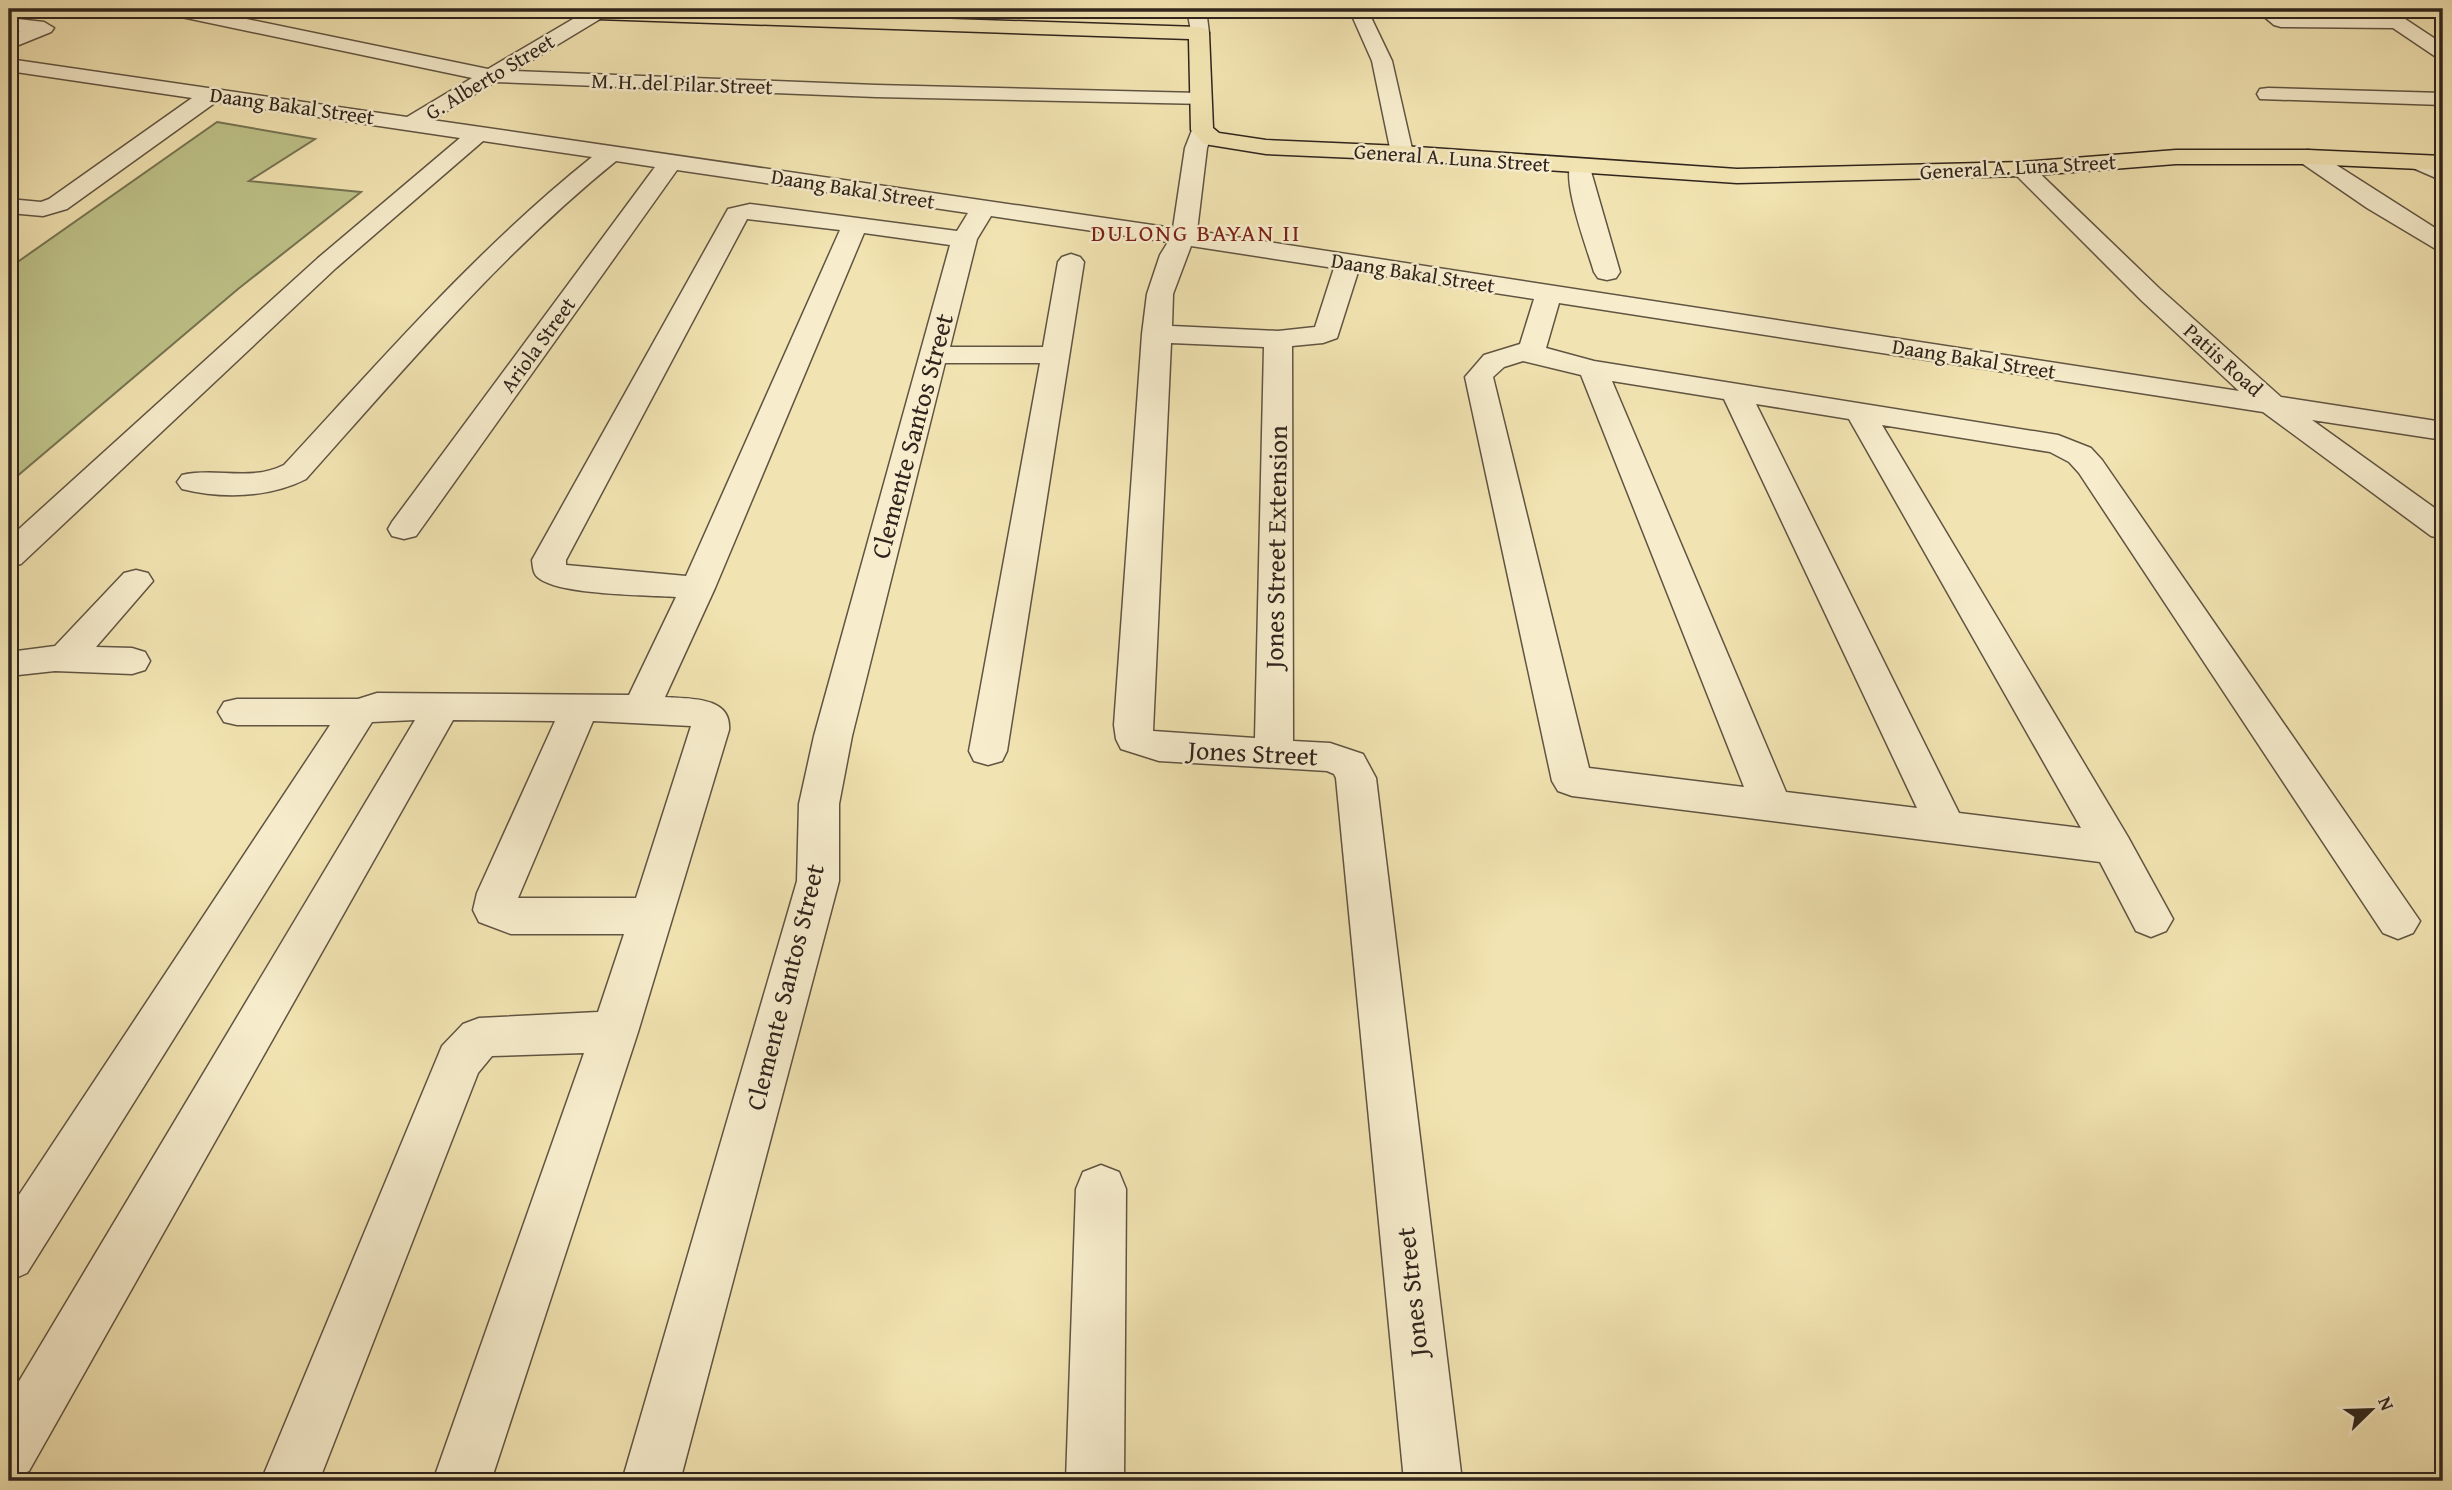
<svg xmlns="http://www.w3.org/2000/svg" width="2452" height="1490" font-family="'Gentium Book Plus',serif">
  <style>
    .green { fill: #bec389; stroke: #767453; stroke-width: 2 }
    .lines { fill: none; stroke-linecap: round; stroke-linejoin: round }
    .minor-casing { stroke: #605442; stroke-width: 3 }
    .major-casing { stroke: #2f241d; stroke-width: 3 }
    .minor { fill: #f7edcd; fill-rule: evenodd }
    .major { fill: #f2e4b2; fill-rule: evenodd }
    .labels { text-anchor: middle; stroke-width: 5; stroke-linejoin: round; paint-order: stroke }
    .far-street-label { font-size: 21px; fill: #2f241d; stroke: #f7edcd }
    .far-quarter-label { font-size: 24px; letter-spacing: 2px; fill: #7a1f14; stroke: #f7edcd }
    .street-label { font-size: 26px; fill: #2f241d; stroke: #f7edcd }
  </style>
  <rect width="100%" height="100%" fill="#f2e4b2"/>
  <filter id="stains"><feTurbulence type="fractalNoise" baseFrequency=".00286" numOctaves="4"/><feColorMatrix values="0 0 0 0 .2 0 0 0 0 .09 0 0 0 0 .02 0 0 0 .5 -.17"/></filter>
  <radialGradient id="worn" r=".72"><stop offset=".6" stop-color="#630" stop-opacity="0"/><stop offset="1" stop-color="#630" stop-opacity=".3"/></radialGradient>
  <polygon class="green" points="217,122 315,139 249,181 361,192 238,289 9,483 9,268"/>
  <g class="lines">
    <g class="minor-casing">
      <g id="minor">
        <path d="M 162,9 L 198,9 L 488,69 L 590,9 L 612,9 L 610,13 L 514,71 L 876,85 L 1199,93 L 1207,94 L 1210,99 L 1207,104 L 876,97 L 495,82 L 432,120 L 1173,228 L 1185,148 L 1194,125 L 1210,125 L 1213,130 L 1207,148 L 1197,231 L 2239,391 L 2142,301 L 2010,169 L 2014,164 L 2030,164 L 2160,289 L 2281,397 L 2443,422 L 2443,440 L 2312,420 L 2443,514 L 2443,539 L 2431,536 L 2263,412 L 1559,303 L 1546,348 L 1594,361 L 2058,435 L 2091,448 L 2102,460 L 2420,921 L 2413,933 L 2398,939 L 2383,933 L 2079,473 L 2069,462 L 2050,452 L 1882,425 L 2128,837 L 2173,919 L 2166,931 L 2151,937 L 2136,931 L 2100,862 L 1572,796 L 1558,791 L 1552,781 L 1465,377 L 1484,355 L 1520,344 L 1534,299 L 1358,272 L 1337,338 L 1323,343 L 1292,346 L 1293,741 L 1330,743 L 1363,754 L 1376,778 L 1462,1481 L 1404,1481 L 1336,778 L 1334,774 L 1327,771 L 1159,761 L 1121,749 L 1116,739 L 1114,725 L 1142,334 L 1147,294 L 1160,255 L 1168,242 L 991,216 L 977,239 L 950,347 L 1043,347 L 1058,262 L 1062,257 L 1071,254 L 1080,257 L 1084,262 L 1007,751 L 1002,761 L 988,765 L 974,761 L 969,751 L 1040,363 L 945,363 L 852,736 L 839,804 L 839,881 L 680,1481 L 622,1481 L 797,881 L 799,804 L 814,736 L 950,245 L 864,233 L 715,588 L 665,697 C 689,699 732,696 729,730 L 638,1032 L 491,1481 L 433,1481 L 584,1053 L 492,1056 L 478,1073 L 319,1481 L 261,1481 L 442,1046 L 463,1024 L 479,1018 L 598,1012 L 624,934 L 511,934 L 479,922 L 473,910 L 477,893 L 555,721 L 453,720 L 29,1471 L 9,1480 L 9,1398 L 415,720 L 372,722 L 27,1273 L 9,1281 L 9,1210 L 330,725 L 237,725 L 224,722 L 218,712 L 224,702 L 237,699 L 358,699 L 377,693 L 629,695 L 676,597 C 645,595 563,595 540,579 C 533,575 533,568 532,560 L 728,209 L 750,204 L 957,231 L 968,213 L 677,170 L 416,536 L 404,539 L 392,536 L 388,529 L 392,522 L 655,167 L 616,161 C 500,255 405,368 306,479 C 269,498 222,499 182,489 L 177,482 L 182,475 C 216,467 250,482 284,465 C 383,358 478,248 592,157 L 483,141 L 336,268 L 21,564 L 9,567 L 9,538 L 318,258 L 460,138 L 216,102 L 67,209 L 43,216 L 9,213 L 9,199 L 41,202 L 49,199 L 192,98 L 9,71 L 9,59 L 407,117 L 472,78 L 172,15 ZM 747,219 L 840,230 L 686,576 L 566,565 L 566,560 ZM 1191,246 L 1334,268 L 1315,327 L 1278,331 L 1172,326 L 1173,294 ZM 1171,343 L 1264,347 L 1255,738 L 1153,731 ZM 1523,361 L 1581,375 L 1744,787 L 1589,768 L 1493,377 L 1504,367 ZM 1612,381 L 1724,399 L 1917,808 L 1786,792 ZM 1756,404 L 1849,419 L 2081,828 L 1959,813 ZM 593,721 L 691,726 L 636,898 L 518,898 Z"/>
        <polygon points="1187,9 1206,9 1209,33 1206,37 1192,37"/>
        <polygon points="1349,9 1367,9 1392,61 1413,153 1410,158 1394,158 1391,153 1372,61"/>
        <polygon points="2255,9 2277,9 2286,15 2376,16 2369,9 2390,9 2443,44 2443,59 2436,57 2393,28 2281,27 2274,25"/>
        <polygon points="9,18 44,22 54,28 51,32 9,49 9,36 20,31 9,30"/>
        <polygon points="2268,88 2443,93 2443,105 2260,99 2257,94 2260,89"/>
        <polygon points="2308,150 2316,152 2443,233 2443,251 2434,248 2367,208 2300,162 2297,157 2300,152"/>
        <polygon points="2421,156 2443,165 2443,181 2413,168 2409,163 2413,158"/>
        <path d="M 1580,159 L 1588,161 L 1620,272 L 1616,278 L 1607,280 L 1598,278 L 1594,272 C 1588,251 1560,178 1572,161 Z"/>
        <polygon points="136,570 148,573 153,581 96,647 132,648 145,652 150,661 145,670 132,674 55,671 9,676 9,652 55,646 124,573"/>
        <polygon points="1101,1165 1119,1172 1126,1189 1124,1481 1066,1481 1076,1189 1083,1172"/>
      </g>
    </g>
    <g class="major-casing">
      <polygon id="major" points="548,9 643,9 1199,27 1206,29 1209,33 1213,128 1219,133 1266,140 1402,146 1737,169 2022,162 2176,150 2308,150 2443,156 2443,170 2308,164 2176,164 2022,176 1737,183 1402,160 1266,154 1204,144 1191,130 1189,39 597,19 558,15"/>
    </g>
    <use href="#minor" class="minor"/>
    <use href="#major" class="major"/>
  </g>
  <g class="labels">
    <g class="far-street-label">
      <text transform="translate(490 77) rotate(-31)" y="7">G. Alberto Street</text>
      <text transform="translate(682 84) rotate(2)" y="7">M. H. del Pilar Street</text>
      <text transform="translate(292 106) rotate(8)" y="7">Daang Bakal Street</text>
      <text transform="translate(1452 158) rotate(4)" y="7">General A. Luna Street</text>
      <text transform="translate(2018 167) rotate(-3)" y="7">General A. Luna Street</text>
      <text transform="translate(853 189) rotate(9)" y="7">Daang Bakal Street</text>
      <text transform="translate(1413 273) rotate(9)" y="7">Daang Bakal Street</text>
      <text transform="translate(538 345) rotate(-54)" y="7">Ariola Street</text>
      <text transform="translate(1974 359) rotate(9)" y="7">Daang Bakal Street</text>
      <text transform="translate(2223 360) rotate(42)" y="7">Patiis Road</text>
    </g>
    <g class="far-quarter-label">
      <text x="1196" y="241">DULONG BAYAN II</text>
    </g>
    <g class="street-label">
      <text transform="translate(912 436) rotate(-75)" y="9">Clemente Santos Street</text>
      <text transform="translate(1276 547) rotate(-89)" y="9">Jones Street Extension</text>
      <text transform="translate(1253 753) rotate(3)" y="9">Jones Street</text>
      <text transform="translate(785 987) rotate(-76)" y="9">Clemente Santos Street</text>
      <text transform="translate(1412 1292) rotate(-96)" y="9">Jones Street</text>
    </g>
  </g>
  <rect width="2452" height="1490" fill="none" stroke="#f2e4b2" stroke-width="35"/>
  <rect x="10" y="10" width="2431" height="1469" fill="none" stroke="#2f241d" stroke-width="3.5"/>
  <rect x="18" y="18" width="2417" height="1455" fill="none" stroke="#2f241d" stroke-width="2"/>
  <g transform="translate(2371 1410) rotate(67)" stroke="#f7edcd" stroke-width="5" paint-order="stroke">
  <path d="M0-5L12 26L0 18L-12 26Z" fill="#2f241d"/>
  <text y="-10" font-size="19" font-weight="bold" text-anchor="middle" fill="#2f241d">N</text>
  </g>
  <rect width="100%" height="100%" filter="url(#stains)"/>
  <rect width="100%" height="100%" fill="url(#worn)"/>
</svg>
